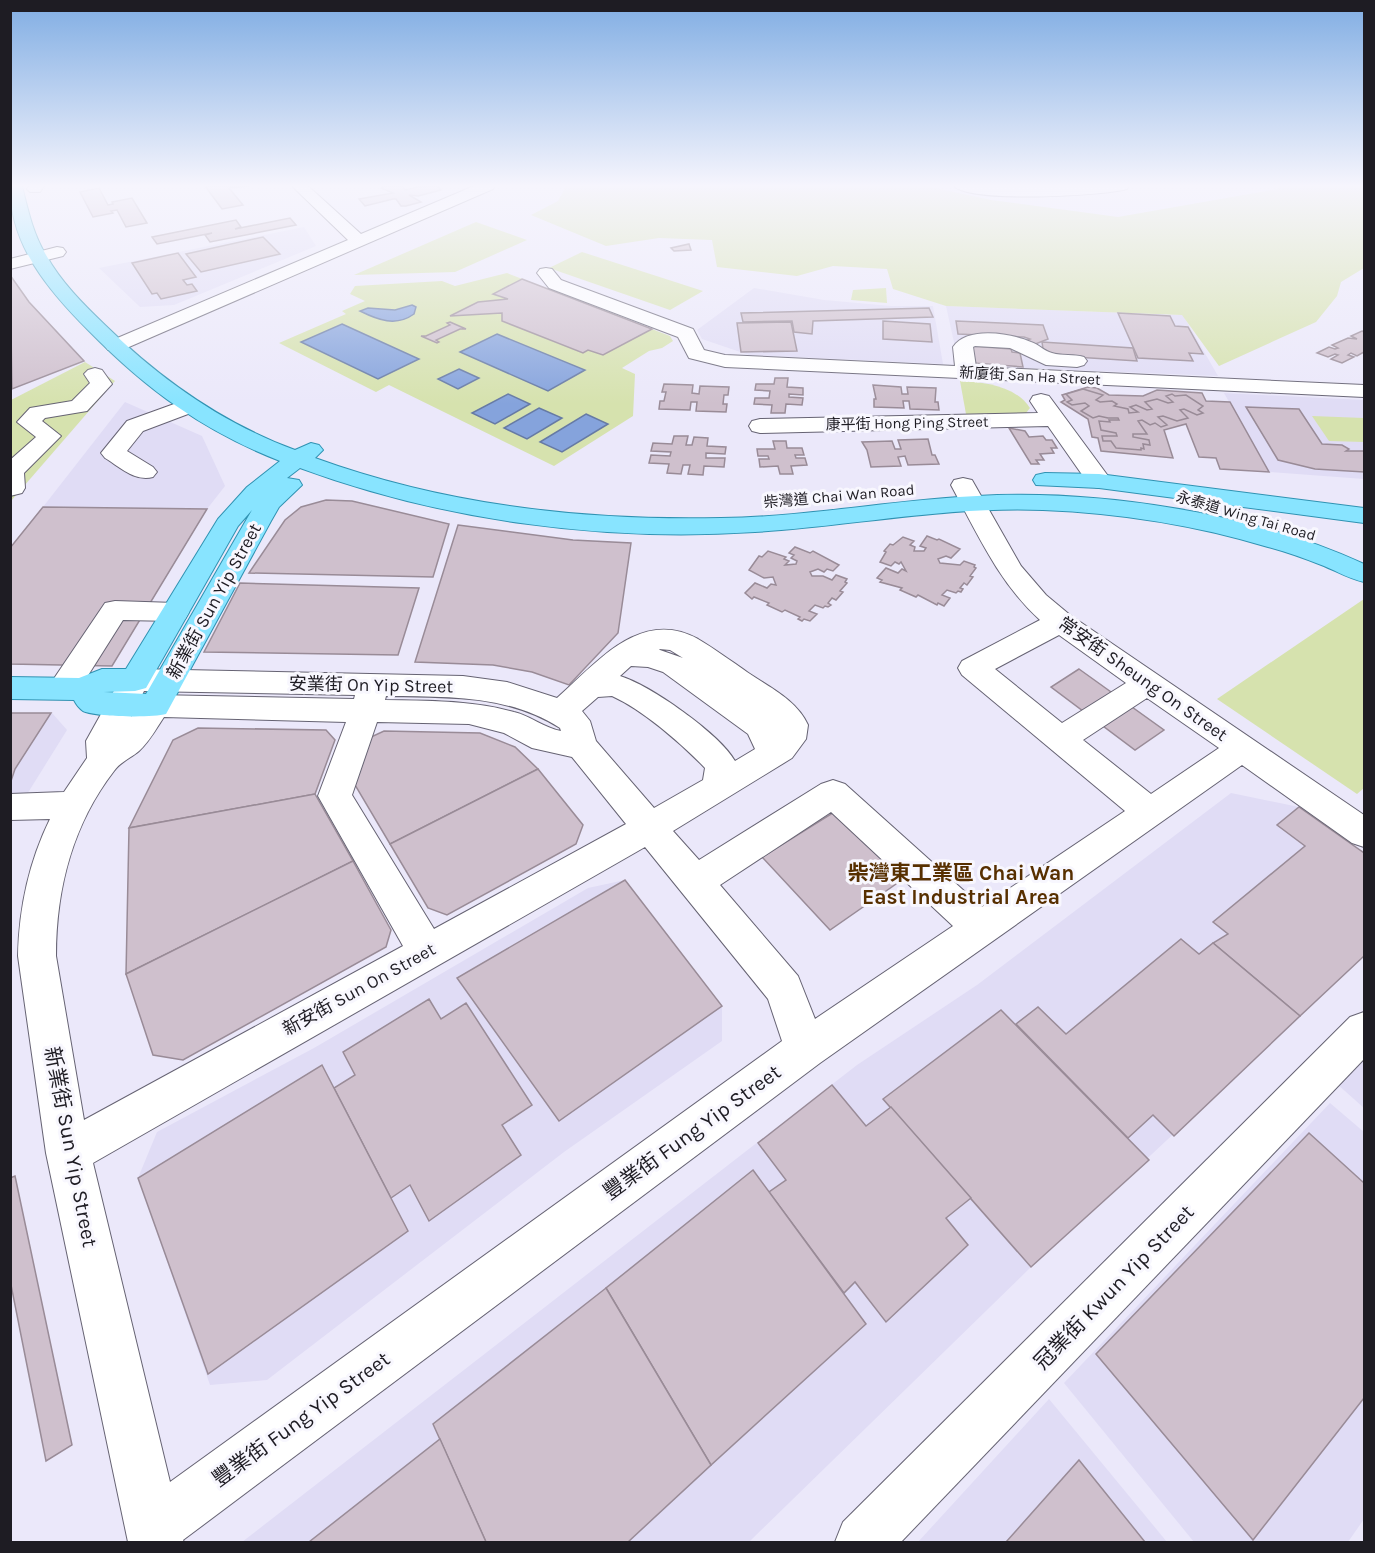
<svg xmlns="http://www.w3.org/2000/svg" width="1375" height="1553" font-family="Karla,'Noto Sans TC',sans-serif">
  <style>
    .built { fill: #e0dcf5 }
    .green { fill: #d6e2ae }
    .water { fill: #85a3dc; stroke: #667aa4; stroke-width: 1.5 }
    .building { fill: #cfc0cd; stroke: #998b97; stroke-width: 1.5 }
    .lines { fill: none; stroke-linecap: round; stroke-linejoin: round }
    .minor-casing { stroke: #666373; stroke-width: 2 }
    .major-casing { stroke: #3092b2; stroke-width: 2 }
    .minor { fill: #fff; fill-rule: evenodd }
    .major { fill: #88e4ff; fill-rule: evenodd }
    .labels { text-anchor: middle; stroke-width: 6; stroke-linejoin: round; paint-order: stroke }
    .far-street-label { font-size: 15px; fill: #1e1c23; stroke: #f8f7fe }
    .street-label { font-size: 18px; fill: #1e1c23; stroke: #f8f7fe }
    .quarter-label { font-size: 21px; font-weight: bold; fill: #572f00; stroke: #f8f7fe }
    .near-street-label { font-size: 21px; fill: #1e1c23; stroke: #f8f7fe }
  </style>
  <rect width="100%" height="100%" fill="#ebe8fa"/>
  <g class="built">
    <polygon points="304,227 316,246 174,305 140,307 99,268"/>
    <polygon points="754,288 824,300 891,306 933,306 943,364 749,355 702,339 697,330"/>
    <polygon points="946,306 1183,315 1218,376 959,365"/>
    <polygon points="1224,393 1364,400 1364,479 1269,472"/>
    <polygon points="125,402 202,436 225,486 207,509 43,507"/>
    <polygon points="11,713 52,713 67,730 11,820"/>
    <polygon points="1231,793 1299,807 1364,853 1364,956 1031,1267 749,1542 242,1542 857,1065 977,985"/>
    <polygon points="625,880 722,1006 722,1041 564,1152 267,1380 210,1385 138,1178 157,1132 314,1048 588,888"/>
    <polygon points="1364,1055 1364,1108 1336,1083"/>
    <polygon points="1330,1103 1364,1132 1364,1519 1348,1542 1194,1542 1064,1383"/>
    <polygon points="1049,1399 1167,1542 918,1542"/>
  </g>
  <g class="green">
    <polygon points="566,186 926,186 991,200 1118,217 1278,189 1277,186 1364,186 1364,268 1341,282 1337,296 1316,322 1219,366 1182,315 946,306 893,289 887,269 833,266 797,276 717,267 712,240 659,238 606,246 531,215 558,201"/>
    <polygon points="476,222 527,240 455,272 354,275"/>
    <polygon points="582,252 703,291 670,310 549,268"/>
    <polygon points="507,273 670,336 673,341 662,348 649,351 622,368 635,374 633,416 554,466 389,385 376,392 279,343 346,314 342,311 365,301 350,294 355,286 442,281 455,286"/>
    <polygon points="886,288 887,303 851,300 853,290"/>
    <polygon points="85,362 115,381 11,501 11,400"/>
    <path d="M 960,381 C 984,382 1016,386 1030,408 L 1026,413 L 966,414 Z"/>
    <polygon points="1312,416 1364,418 1364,442 1329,441"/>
    <polygon points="1364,599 1364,788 1357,794 1217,699"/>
  </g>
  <g class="water">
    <path d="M 412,305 L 416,307 L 414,314 C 396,327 378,320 360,311 L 368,308 L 395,310 Z"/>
    <polygon points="342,324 419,359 378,379 301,342"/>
    <polygon points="497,334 585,370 548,391 460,352"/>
    <polygon points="459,369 479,378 458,389 438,379"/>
    <polygon points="508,394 530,404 495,424 472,413"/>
    <polygon points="539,408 562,418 527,439 504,428"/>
    <polygon points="586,414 608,424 562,452 540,442"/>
  </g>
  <g class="building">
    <polygon points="205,186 250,186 229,188 243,205 222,209"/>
    <polygon points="403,186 405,190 418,187 437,186 441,190 418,196 409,195 421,202 406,206 401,206 396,199 393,199 365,206 359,199 393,193 381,188 385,186"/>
    <polygon points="99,188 108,205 113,204 112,202 132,198 147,223 126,227 117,210 111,211 113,213 93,217 80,192"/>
    <polygon points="290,218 296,225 210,242 205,235 212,233 157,244 152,237 236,220 241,227 235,229"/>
    <polygon points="263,237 280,254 201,272 186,254"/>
    <polygon points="689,244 691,250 674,251 671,248"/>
    <polygon points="178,253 196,277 183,280 187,285 192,284 197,291 161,299 157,293 152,294 132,263"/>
    <polygon points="10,275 29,302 84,361 12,389"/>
    <polygon points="522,279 652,329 603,355 588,350 583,353 502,321 502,313 450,316 478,302 508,299 493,294"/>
    <polygon points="929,308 933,317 813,321 812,334 794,332 792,321 743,322 741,313"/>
    <polygon points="1118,313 1170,316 1175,326 1188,327 1203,354 1189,353 1193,361 1138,358"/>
    <polygon points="883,321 930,324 932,342 883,339"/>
    <polygon points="956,321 1043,325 1048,339 1033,345 1025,341 1030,339 1024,337 958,334"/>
    <polygon points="450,322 466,329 460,329 436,340 439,342 437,343 421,336 426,336 450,325 447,323"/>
    <polygon points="791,322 797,351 741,352 737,323"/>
    <polygon points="1362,331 1364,332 1364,352 1357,356 1351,353 1348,355 1354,357 1342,363 1331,359 1338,355 1335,354 1328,357 1317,353 1329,347 1335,349 1338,348 1332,345 1348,338 1357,339 1351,336"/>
    <polygon points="1042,342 1133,348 1137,361 1044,355"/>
    <polygon points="971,346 1011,349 1012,352 1020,353 1023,367 973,363"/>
    <polygon points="775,378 788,378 787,387 803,388 803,395 789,394 789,397 803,398 802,405 786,404 785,413 771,413 772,405 754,404 755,398 769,398 770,391 755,390 756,384 774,384"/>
    <polygon points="664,384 693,385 692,393 699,394 700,386 729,387 728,395 724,395 723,404 727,404 726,412 696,411 697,402 691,402 690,410 659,409 660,401 664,401 666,392 662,392"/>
    <polygon points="873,385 901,387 902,394 908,394 907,387 936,388 935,402 938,402 939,410 910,409 909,401 903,401 904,408 874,407 874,399 876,399"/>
    <polygon points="1088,387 1097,388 1109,395 1143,396 1157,390 1202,393 1206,401 1230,402 1269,472 1220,469 1216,458 1199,457 1186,424 1164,430 1173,458 1101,451 1098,438 1092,437 1088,419 1061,402 1065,400 1062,395"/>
    <polygon points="1083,389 1103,395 1096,400 1100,402 1112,401 1117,404 1114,406 1128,409 1129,413 1138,412 1130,407 1136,405 1147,410 1152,409 1145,402 1157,399 1168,403 1173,402 1166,396 1172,394 1175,396 1186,395 1203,406 1198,410 1203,413 1197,415 1184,409 1180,410 1188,418 1177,421 1163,416 1158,417 1167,425 1161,427 1155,423 1150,425 1142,420 1138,421 1147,434 1133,434 1133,437 1149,440 1150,445 1143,444 1144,449 1141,448 1141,450 1116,448 1111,441 1103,441 1102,436 1117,436 1116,433 1101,430 1099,421 1110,422 1109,420 1119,420 1118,418 1108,418 1099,416 1093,418 1081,411 1089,406 1085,403 1072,405 1067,402 1072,400 1066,394"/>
    <polygon points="1246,407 1299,409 1322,444 1342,445 1349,449 1346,451 1364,451 1364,472 1315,469 1278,460"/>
    <polygon points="1009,428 1025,431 1029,437 1043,436 1046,440 1052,440 1057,448 1051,448 1054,453 1040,454 1044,460 1036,460 1039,464 1031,464"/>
    <polygon points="674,436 688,436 686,445 692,445 694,437 708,438 707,446 726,447 725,454 706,453 706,458 725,458 724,467 704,466 703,475 688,474 690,465 683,465 681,474 667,473 669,464 649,463 651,455 670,456 671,452 651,451 653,443 672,444"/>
    <polygon points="928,439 932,455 935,455 939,464 908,465 905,456 898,457 901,466 871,467 867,450 862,442 892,441 895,449 901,449 898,440"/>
    <polygon points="773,441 786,441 787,448 802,448 804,455 795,455 796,458 805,458 807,465 791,466 793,474 780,474 778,466 760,467 759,459 769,459 768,456 758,456 757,449 775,449"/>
    <polygon points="326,500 352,501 449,524 433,577 249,573 285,520 301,507"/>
    <polygon points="43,507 207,509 112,666 10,664 10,548"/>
    <polygon points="458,525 573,540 631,543 618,633 569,685 532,672 493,665 415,662"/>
    <polygon points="927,536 937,540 939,539 960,549 951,558 946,556 938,559 940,563 960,565 964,561 975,565 974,567 976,568 970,576 973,577 967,585 964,583 960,588 963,589 961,592 958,591 956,593 947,590 942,595 950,598 944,606 938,603 937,605 918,595 916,597 900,590 902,588 880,582 882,580 877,578 886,568 898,573 902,569 906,571 901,562 899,564 895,562 891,566 880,562 886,552 884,551 890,544 893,545 903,537 914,541 910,545 915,547 914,551 924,551 926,548 920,546"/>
    <polygon points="795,547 810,553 813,551 839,565 833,571 827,569 824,572 818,569 810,572 812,576 823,576 832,580 836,575 847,579 845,582 847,583 840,591 843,592 836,600 832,598 828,603 831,605 828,607 825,606 823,608 815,605 809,611 817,614 810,621 804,619 802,621 798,619 800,617 785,610 782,612 767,605 769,603 754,597 752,599 745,593 755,583 767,588 771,584 776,585 773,577 764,578 749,570 759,556 762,557 768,551 786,557 784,559 789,561 785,565 796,564 797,561 791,558 794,555 789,553"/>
    <polygon points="240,583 419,588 398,655 204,652"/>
    <polygon points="1079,669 1164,730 1135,750 1051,687"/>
    <polygon points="10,713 51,713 15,769 10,784"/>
    <polygon points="198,728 326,730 335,740 315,794 129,828 173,740"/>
    <polygon points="384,731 480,733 515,747 538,769 390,844 355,785 371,737"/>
    <polygon points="538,769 583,825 576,844 447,915 428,908 390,844"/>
    <polygon points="315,794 353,861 126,974 129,828"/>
    <polygon points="1299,807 1364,853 1364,956 1300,1016 1213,943 1228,934 1213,922 1305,846 1277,825"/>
    <polygon points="839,809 909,875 830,930 762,857"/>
    <polygon points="353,861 391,930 386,947 183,1060 153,1055 126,974"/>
    <polygon points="625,880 722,1006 559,1121 457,978"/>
    <polygon points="1181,939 1199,954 1213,943 1300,1016 1174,1136 1153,1115 1128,1138 1016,1024 1038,1007 1066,1034"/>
    <polygon points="429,999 441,1019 466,1003 532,1105 502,1125 521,1155 429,1221 410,1185 391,1198 334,1088 355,1075 343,1052"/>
    <polygon points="1001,1010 1149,1160 1031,1267 883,1099"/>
    <polygon points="322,1065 408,1231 208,1374 138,1178"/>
    <polygon points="832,1085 866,1126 891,1107 971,1198 946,1218 968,1245 886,1322 855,1282 844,1293 769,1192 786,1180 758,1143"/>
    <polygon points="1309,1133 1364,1183 1364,1398 1253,1540 1096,1354"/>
    <polygon points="753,1170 866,1324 711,1465 606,1288"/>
    <polygon points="15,1176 72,1445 46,1461 10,1280 10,1178"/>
    <polygon points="606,1288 711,1465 628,1542 486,1542 433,1424"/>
    <polygon points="440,1439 486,1542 309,1542"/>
    <polygon points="1079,1460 1145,1542 1006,1542"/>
  </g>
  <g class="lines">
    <g class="minor-casing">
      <g id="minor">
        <polygon points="29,186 44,186 40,192 30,192 27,189"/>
        <polygon points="292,186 308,186 361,234 474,186 495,186 493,189 122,350 108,350 105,346 108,342 348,240"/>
        <path d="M 954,186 L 1129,186 L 1127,189 C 1102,196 970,203 954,186 Z"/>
        <polygon points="57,247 63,248 66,252 63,256 10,269 10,259"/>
        <path d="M 546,268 L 552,269 L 561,280 L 693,329 L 704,350 L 725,355 L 955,366 L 953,347 C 967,326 1010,333 1031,342 C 1038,344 1044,351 1052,353 C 1062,356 1074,354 1084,357 L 1087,361 L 1084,365 L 1077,367 L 1046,365 L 1010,348 L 975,346 L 973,347 L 976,367 L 1364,385 L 1364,397 L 725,367 L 689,358 L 678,337 L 549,288 L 537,273 L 540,269 Z"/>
        <polygon points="95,368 102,370 112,384 87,411 45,418 42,421 61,436 24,473 25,488 22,493 10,496 10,460 36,437 17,422 30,408 72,401 90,383 84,374 88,370"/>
        <polygon points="1041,394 1049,396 1108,476 1111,481 1108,486 1099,488 1090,486 1048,426 760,433 752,431 749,426 752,421 760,419 1038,413 1030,401 1033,396"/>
        <path d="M 188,399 L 196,401 L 199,406 L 196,411 L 143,431 L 127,451 L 153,467 L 157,472 L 153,477 C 135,482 120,467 105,458 L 101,453 L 127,421 Z"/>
        <path d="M 963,478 L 972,480 L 1021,566 L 1046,595 L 1070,615 L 1364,815 L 1364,847 L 1352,843 L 1242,765 L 820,1063 L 183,1540 L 184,1542 L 128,1542 L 46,1153 L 18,956 C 19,908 29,862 50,819 L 10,820 L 10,794 L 64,792 L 87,758 L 86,741 L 120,680 L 124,672 L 135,669 L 463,676 L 507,682 L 557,698 C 596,664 640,607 698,639 C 715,649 731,661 747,672 C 769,687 797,700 808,725 L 806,739 L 792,758 L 673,831 L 699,860 L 821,784 L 833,780 L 845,784 L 982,907 L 1125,811 L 962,675 L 958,668 L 962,661 L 1040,620 C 999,583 977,533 951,485 L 954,480 ZM 1059,635 L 1126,683 L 1062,723 L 995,669 ZM 659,649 L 670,650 L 683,658 L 660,650 ZM 631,666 L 648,667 L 663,672 L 748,734 L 755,749 L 735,761 C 720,734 650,685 620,676 ZM 144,691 L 355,695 L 354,699 L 155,695 L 144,698 L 131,717 ZM 386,696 C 447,697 507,694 560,728 L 561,731 C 544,728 531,716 514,712 C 471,700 429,701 385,700 ZM 612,696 C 643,710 681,743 705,768 L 703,780 L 654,808 L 596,741 L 590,721 L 582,711 L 598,697 ZM 1147,698 L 1219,748 L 1151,794 L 1083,740 ZM 164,717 L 346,722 L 318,796 L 403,946 L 84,1120 L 56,956 C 56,889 73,824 114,771 C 120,762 131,758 139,751 C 149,742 156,729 164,717 ZM 377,722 L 469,724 L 504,733 L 532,748 L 572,757 L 626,824 L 434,929 L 352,795 ZM 831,812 L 953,926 L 815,1019 L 798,976 L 720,885 ZM 645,847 L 768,999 L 782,1041 L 170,1482 L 93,1163 Z"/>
        <polygon points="115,601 175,603 185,605 189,612 185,619 175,621 123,620 75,696 64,699 53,696 49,688 53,680 105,603"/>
        <polygon points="1364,1012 1364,1059 901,1542 835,1542 843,1522 1350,1017"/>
      </g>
    </g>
    <g class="major-casing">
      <g id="major">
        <path d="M 10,186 L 22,186 C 28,210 33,234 46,255 C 61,282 83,304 105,325 C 161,380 222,423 295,450 L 311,443 L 319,445 L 323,450 L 315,458 C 444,505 584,521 721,518 C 807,517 891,500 977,496 C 1097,489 1255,513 1364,564 L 1364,582 C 1350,579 1338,572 1324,566 C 1306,559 1287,552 1268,547 C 1195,525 1119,513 1043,510 C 947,506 851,526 755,532 C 603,542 444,521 300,468 L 287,478 L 299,480 L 302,485 L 279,507 L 271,521 L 166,714 C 152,718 96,717 83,711 C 79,708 76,704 74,700 L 10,699 L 10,677 L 79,678 L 102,669 L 126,669 L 218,519 L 247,487 L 280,461 C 203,431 146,389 89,331 C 49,291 10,246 10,186 ZM 252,510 L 146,694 L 104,692 L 135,691 L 146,688 L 238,526 Z"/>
        <polygon points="1045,473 1099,474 1364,508 1364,523 1099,488 1036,485 1033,480 1036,475"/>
      </g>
    </g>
    <use href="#minor" class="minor"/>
    <use href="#major" class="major"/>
  </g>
  <linearGradient id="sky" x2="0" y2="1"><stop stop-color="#80ade3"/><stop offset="0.46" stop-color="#f6f5fd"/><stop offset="1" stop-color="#f6f5fd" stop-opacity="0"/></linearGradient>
  <rect width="1375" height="404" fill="url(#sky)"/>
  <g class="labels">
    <g class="far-street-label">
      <text transform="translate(1030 376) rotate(3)" y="5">新廈街 San Ha Street</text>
      <text transform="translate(907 423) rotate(-1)" y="5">康平街 Hong Ping Street</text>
      <text transform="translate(839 496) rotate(-5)" y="5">柴灣道 Chai Wan Road</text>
      <text transform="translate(1246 516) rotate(16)" y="5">永泰道 Wing Tai Road</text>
    </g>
    <g class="street-label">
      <text transform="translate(214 601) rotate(-61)" y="6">新業街 Sun Yip Street</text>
      <text transform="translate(1143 679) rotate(35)" y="6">常安街 Sheung On Street</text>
      <text transform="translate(371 685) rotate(1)" y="6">安業街 On Yip Street</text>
      <text transform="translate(359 989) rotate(-29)" y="6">新安街 Sun On Street</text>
    </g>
    <g class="quarter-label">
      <text x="961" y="880">柴灣東工業區 Chai Wan<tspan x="961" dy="24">East Industrial Area</tspan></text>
    </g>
    <g class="near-street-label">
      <text transform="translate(692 1132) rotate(-36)" y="7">豐業街 Fung Yip Street</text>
      <text transform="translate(71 1147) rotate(79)" y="7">新業街 Sun Yip Street</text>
      <text transform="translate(1114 1287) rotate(-46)" y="7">冠業街 Kwun Yip Street</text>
      <text transform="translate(301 1419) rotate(-36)" y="7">豐業街 Fung Yip Street</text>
    </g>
  </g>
  <rect width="1375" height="1553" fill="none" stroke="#1e1c23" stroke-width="24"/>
</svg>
